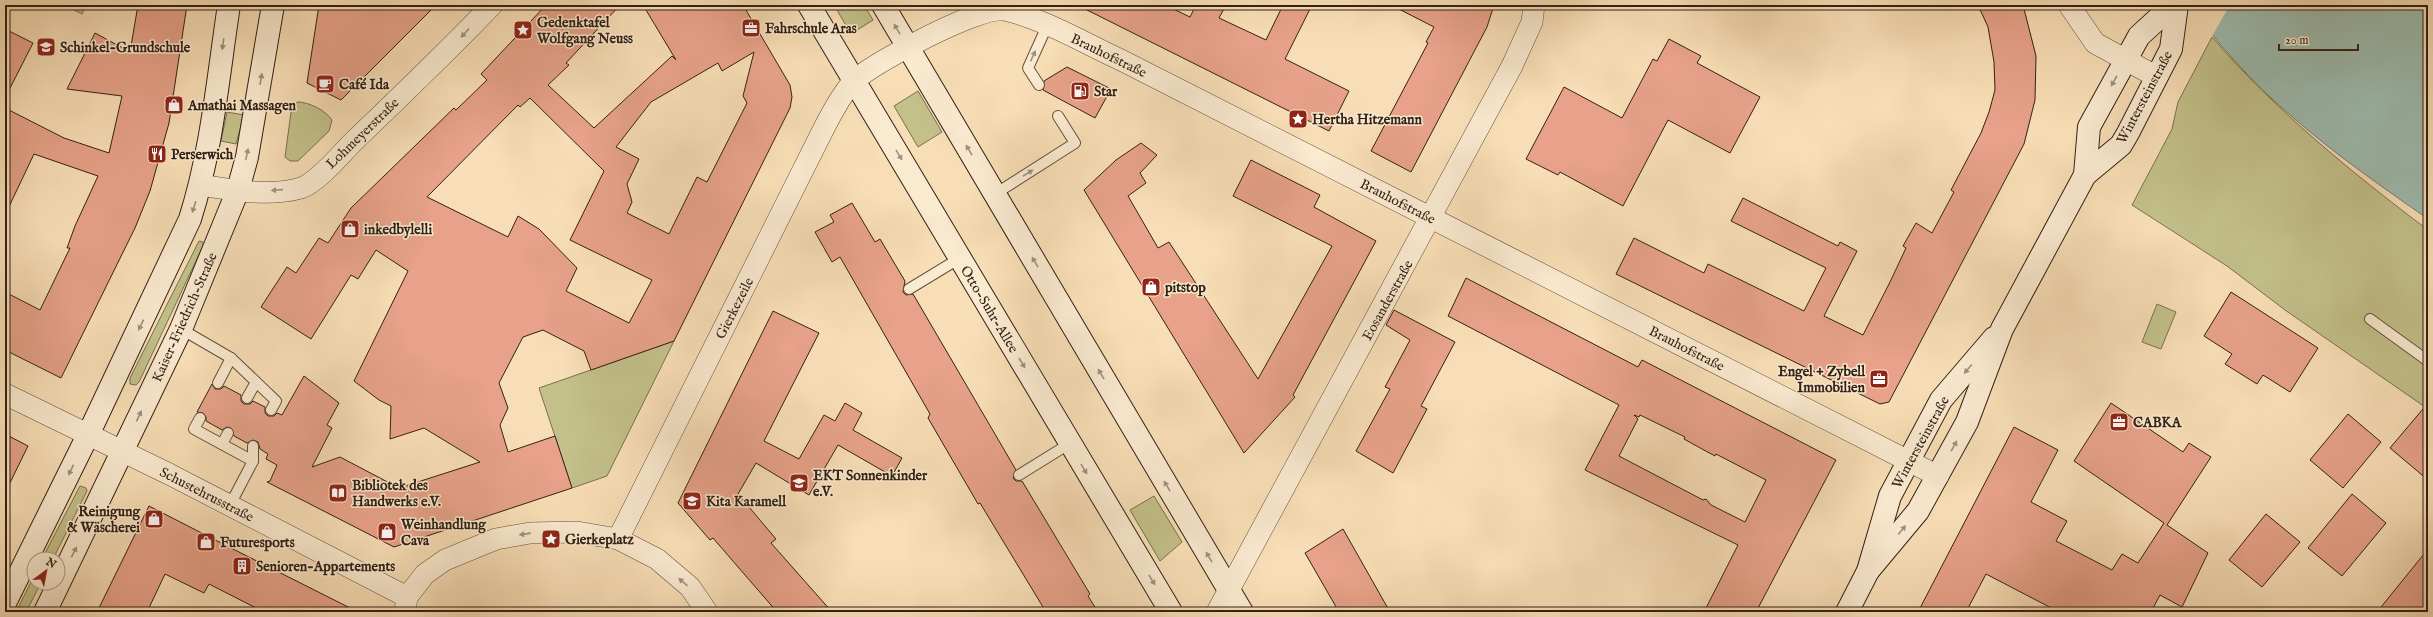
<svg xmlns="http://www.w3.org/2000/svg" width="2433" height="617" font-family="'IM FELL English',serif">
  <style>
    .green { fill: #c3c08a; stroke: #7a7050 }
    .water { fill: #9dbcaf; stroke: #727e71 }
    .pier { fill: #f8deb6 }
    .building { fill: #e7a289; stroke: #322115; fill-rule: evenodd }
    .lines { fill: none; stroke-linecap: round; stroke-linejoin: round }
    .lane-casing { stroke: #64503d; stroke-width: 12 }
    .street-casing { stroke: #64503d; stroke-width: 22 }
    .secondary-casing { stroke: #322115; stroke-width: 24 }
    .lane { stroke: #faead0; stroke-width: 10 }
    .street { stroke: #faead0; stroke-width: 21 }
    .secondary { stroke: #faead0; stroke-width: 22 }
    .oneway { fill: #a0907c }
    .labels { text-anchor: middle; stroke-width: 3; stroke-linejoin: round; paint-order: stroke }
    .poi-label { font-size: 14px; font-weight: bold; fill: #322115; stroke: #faead0; text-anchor: start }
    .street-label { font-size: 14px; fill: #322115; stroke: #faead0 }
  </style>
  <rect width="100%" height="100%" fill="#f8deb6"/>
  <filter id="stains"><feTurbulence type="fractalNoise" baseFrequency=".005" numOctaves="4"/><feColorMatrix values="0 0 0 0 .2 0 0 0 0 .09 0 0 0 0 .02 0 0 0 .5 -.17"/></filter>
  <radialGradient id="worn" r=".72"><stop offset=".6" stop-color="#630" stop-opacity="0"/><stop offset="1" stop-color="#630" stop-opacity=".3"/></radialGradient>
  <g class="green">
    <polygon points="64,5 86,5 82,14"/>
    <polygon points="834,5 864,5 873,20 851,34"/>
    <path d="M 2212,37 C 2275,110 2351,172 2428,230 L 2428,409 L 2285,310 L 2227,266 L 2132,205 L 2172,129 L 2178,102 Z"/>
    <polygon points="918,91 942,132 918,147 894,106"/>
    <path d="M 297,102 C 309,102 325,110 332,120 L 329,131 L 298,161 L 290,161 L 285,157 L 291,112 Z"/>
    <polygon points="227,112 244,115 236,144 221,141"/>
    <polygon points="199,241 203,242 203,246 139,382 136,385 130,384 130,378"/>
    <polygon points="2157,304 2176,312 2161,349 2142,342"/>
    <polygon points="674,341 607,476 572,488 539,388"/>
    <polygon points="80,486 86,488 87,491 53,559 42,559"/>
    <polygon points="1154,496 1182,542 1160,561 1130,510"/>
    <polygon points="34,576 34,583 41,583 26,612 16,612"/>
  </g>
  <path class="water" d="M 2188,5 L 2428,5 L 2428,219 C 2381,186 2333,153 2289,114 C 2251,82 2219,44 2188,5 Z"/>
  <polygon class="pier" points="2186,5 2230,5 2211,38"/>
  <g class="building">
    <polygon points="138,5 187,5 169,123 150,191 135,228 61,378 5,350 5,292 40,310 70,248 67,248 75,226 98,176 34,154 5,215 5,108 64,138 109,153 122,96 67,89 95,33 130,52"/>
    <polygon points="319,5 436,5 341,100 307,83"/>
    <path d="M 546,5 L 620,5 L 566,63 L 569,65 L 548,85 L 594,128 L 672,56 L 676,60 L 643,5 L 743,5 L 790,85 L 792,97 L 790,108 L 674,341 L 591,370 L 584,351 L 543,330 L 523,337 L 499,383 L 508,408 L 500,425 L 508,452 L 555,436 L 572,488 L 394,547 L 267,482 L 270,481 L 277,465 L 266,459 L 268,454 L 260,449 L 258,442 L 253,440 L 247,443 L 234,436 L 231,428 L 227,427 L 222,430 L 206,421 L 206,417 L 203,413 L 197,412 L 212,384 L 215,389 L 221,389 L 224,386 L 241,395 L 241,401 L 244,404 L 250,404 L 253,401 L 265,407 L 265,413 L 268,416 L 274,416 L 277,413 L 282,415 L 304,376 L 339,403 L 327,425 L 332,428 L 312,467 L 340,457 L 399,488 L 480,462 L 424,428 L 390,439 L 391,406 L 379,400 L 354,381 L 408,271 L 376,250 L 358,279 L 351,275 L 311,339 L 261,307 L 287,267 L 296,273 L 319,238 L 328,243 L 351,208 L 454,108 L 456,110 L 487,80 L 481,74 ZM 754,52 L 743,96 L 747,103 L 707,182 L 697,177 L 669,234 L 627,213 L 632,202 L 627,184 L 639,159 L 616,147 L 651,102 L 718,63 L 722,71 ZM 530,98 L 604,171 L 570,240 L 652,280 L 629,323 L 566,291 L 577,268 L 539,229 L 518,216 L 508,237 L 427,197 L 518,105 L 520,107 Z"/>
    <polygon points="1077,5 1165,5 1190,17 1196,5 1226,5 1219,18 1266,40 1283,5 1312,5 1285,59 1349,91 1329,131"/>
    <polygon points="1391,5 1494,5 1487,27 1411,172 1371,151 1428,43 1426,42 1434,27"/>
    <polygon points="1978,5 2023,5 2036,56 2035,100 2024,144 1889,402 1880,404 1616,274 1634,238 1704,273 1708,264 1804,311 1826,268 1731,221 1743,198 1838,246 1840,242 1857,251 1824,316 1863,335 1890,282 1906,248 1903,246 1916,223 1932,233 1954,192 1951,190 1981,133 1989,112 1995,90 1994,62 1988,27"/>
    <polygon points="5,29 33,43 5,98"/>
    <polygon points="1669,39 1701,56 1697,63 1760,97 1730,153 1668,120 1623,206 1560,172 1558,175 1526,159 1564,87 1622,118 1653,59 1657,61"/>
    <polygon points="1067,67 1111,89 1095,118 1043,90 1044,81"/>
    <polygon points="1141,143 1157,155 1140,173 1146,183 1128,196 1158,248 1169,242 1258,379 1332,246 1233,196 1251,160 1320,195 1314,207 1376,241 1293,395 1295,397 1244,453 1084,190 1116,160"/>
    <polygon points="852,203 875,242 880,239 905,281 903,292 906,295 913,294 1016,470 1013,478 1016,481 1022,481 1090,594 1088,596 1098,612 1046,612 980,503 978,504 928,418 930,414 840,257 832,262 815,232 834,222 830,215"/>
    <path d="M 1466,278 L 1638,367 L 1642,360 L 1836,460 L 1756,612 L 1704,612 L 1738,545 L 1585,470 L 1619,405 L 1448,316 ZM 1634,415 L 1639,417 L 1640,415 L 1685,437 L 1684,439 L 1702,449 L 1715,456 L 1716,454 L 1766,480 L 1745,522 L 1711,505 L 1706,499 L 1703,500 L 1619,456 L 1638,419 Z"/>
    <polygon points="2231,292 2318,348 2290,392 2263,375 2257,384 2225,364 2232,354 2204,336"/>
    <polygon points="1394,310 1455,342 1421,406 1427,409 1393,473 1356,451 1390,389 1385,387 1410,340 1386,325"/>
    <polygon points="773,311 819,333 764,441 799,459 824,415 835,421 845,403 862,413 853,430 902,458 892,476 838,445 809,495 756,463 738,494 776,539 771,543 832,612 777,612 713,538 710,540 678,503"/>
    <polygon points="2111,403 2183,452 2189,443 2211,457 2167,525 2208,553 2182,607 2160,595 2151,612 2059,612 1986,574 1966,612 1918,612 2014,427 2058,450 2031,502 2067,521 2056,541 2112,570 2122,554 2138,563 2164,523 2074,461"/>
    <polygon points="2428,403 2428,480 2390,448"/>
    <polygon points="2348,414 2381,442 2343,488 2310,460"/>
    <polygon points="5,434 28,446 5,493"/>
    <polygon points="2352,494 2386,523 2342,576 2308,548"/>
    <polygon points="149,506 227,546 358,612 264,612 209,584 204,593 165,574 147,612 97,612"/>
    <polygon points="2266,514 2300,542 2262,587 2229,560"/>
    <polygon points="1343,529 1390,612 1339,612 1305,553"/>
    <polygon points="2428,549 2428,612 2377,612"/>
  </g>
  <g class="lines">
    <g class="lane-casing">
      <g id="lane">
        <polyline points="1039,85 1028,68 1047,26"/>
        <polyline points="995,194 1075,143 1058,116"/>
        <polyline points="909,289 960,258"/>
        <polyline points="2370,319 2428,361"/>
        <polyline points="181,329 231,358 276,401 271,410"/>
        <polyline points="218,383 231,358"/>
        <polyline points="247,398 256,382"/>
        <polyline points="200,418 194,429 253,461"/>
        <polyline points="222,444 228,433"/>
        <polyline points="1019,475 1069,444"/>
        <polyline points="230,505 253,461 253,446"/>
      </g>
    </g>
    <g class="street-casing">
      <g id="street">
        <polyline points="2069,5 2095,43 2157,77"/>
        <path d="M 201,185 C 232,190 270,197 301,188 C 317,183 341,154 353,142 C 400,97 447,52 492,5"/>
        <polyline points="5,394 169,474 407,597"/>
        <path d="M 618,539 L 821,134 C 828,120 844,90 855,80 C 875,62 980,5 1005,10 C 1044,19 1086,44 1123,61 L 1938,476"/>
        <polyline points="405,612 407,597 425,574 445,560 496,539 530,533 577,532 618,539 657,559 690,587 707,612"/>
        <polyline points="1217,612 1512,66 1532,22 1534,5"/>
      </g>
    </g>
    <g class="secondary-casing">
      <g id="secondary">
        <polyline points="809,5 1171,612"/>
        <polyline points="883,5 1242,612"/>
        <polyline points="2085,175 2089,127 2139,36 2173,5"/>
        <polyline points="1868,571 1918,511 1967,422 2002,329 2085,175 2121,145 2128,133 2171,49 2177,5"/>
        <path d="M 5,603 L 88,435 L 190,219 C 212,150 218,77 229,5"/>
        <polyline points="45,612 181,329 238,190 247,157 273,5"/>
        <polyline points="1847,612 1868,571 1890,496 1941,400 1994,338"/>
      </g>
    </g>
    <use href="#lane" class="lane"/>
    <use href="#street" class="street"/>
    <use href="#secondary" class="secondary"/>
  </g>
  <defs><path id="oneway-solid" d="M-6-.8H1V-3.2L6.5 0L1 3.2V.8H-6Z"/></defs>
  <g class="oneway">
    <use href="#oneway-solid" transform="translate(897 29) rotate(-121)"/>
    <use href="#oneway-solid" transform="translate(465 33) rotate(133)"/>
    <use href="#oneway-solid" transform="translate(223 44) rotate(98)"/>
    <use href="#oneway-solid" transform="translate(1033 56) rotate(-65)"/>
    <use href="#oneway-solid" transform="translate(261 79) rotate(-80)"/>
    <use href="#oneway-solid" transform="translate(2114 81) rotate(119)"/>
    <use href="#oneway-solid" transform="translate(969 150) rotate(-121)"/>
    <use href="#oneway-solid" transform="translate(247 154) rotate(-78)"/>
    <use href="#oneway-solid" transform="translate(899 155) rotate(59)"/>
    <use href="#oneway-solid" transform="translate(1028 173) rotate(-32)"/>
    <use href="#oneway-solid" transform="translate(277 190) rotate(176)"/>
    <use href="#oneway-solid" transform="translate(194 207) rotate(108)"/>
    <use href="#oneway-solid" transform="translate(1035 262) rotate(-121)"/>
    <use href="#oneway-solid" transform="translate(141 325) rotate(115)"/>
    <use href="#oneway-solid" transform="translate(1022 363) rotate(59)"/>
    <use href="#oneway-solid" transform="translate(1968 369) rotate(131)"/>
    <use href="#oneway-solid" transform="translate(1101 374) rotate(-121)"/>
    <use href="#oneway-solid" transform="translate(139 416) rotate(-65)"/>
    <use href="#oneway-solid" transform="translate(1954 446) rotate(-61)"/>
    <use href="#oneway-solid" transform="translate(1084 469) rotate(59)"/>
    <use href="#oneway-solid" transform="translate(71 470) rotate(116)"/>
    <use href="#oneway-solid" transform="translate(1167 486) rotate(-121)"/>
    <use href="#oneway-solid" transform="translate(1902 530) rotate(-50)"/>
    <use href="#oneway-solid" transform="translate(525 534) rotate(172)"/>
    <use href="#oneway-solid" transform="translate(74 552) rotate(-64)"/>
    <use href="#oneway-solid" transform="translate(1209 557) rotate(-121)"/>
    <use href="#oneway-solid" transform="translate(1152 580) rotate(59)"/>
    <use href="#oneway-solid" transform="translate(683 582) rotate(-140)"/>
  </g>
  <defs>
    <g id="office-square" transform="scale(1)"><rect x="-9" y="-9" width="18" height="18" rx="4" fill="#8f2418" stroke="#faead0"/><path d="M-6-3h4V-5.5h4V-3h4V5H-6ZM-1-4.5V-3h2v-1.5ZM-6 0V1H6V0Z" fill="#fff"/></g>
    <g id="sight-square" transform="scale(1)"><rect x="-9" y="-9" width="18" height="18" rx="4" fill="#8f2418" stroke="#faead0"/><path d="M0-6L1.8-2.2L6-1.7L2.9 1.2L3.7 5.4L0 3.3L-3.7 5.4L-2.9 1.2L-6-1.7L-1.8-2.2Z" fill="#fff"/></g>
    <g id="school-square" transform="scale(1)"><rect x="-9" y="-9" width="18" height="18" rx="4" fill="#8f2418" stroke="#faead0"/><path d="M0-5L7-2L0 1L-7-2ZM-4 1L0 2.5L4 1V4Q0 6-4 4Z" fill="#fff"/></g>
    <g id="cafe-square" transform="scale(1)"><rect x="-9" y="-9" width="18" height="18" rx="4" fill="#8f2418" stroke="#faead0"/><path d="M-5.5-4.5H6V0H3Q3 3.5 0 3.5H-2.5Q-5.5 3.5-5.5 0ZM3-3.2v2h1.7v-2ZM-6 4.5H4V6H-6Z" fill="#fff"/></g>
    <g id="fuel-square" transform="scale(1)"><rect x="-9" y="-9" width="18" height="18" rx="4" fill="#8f2418" stroke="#faead0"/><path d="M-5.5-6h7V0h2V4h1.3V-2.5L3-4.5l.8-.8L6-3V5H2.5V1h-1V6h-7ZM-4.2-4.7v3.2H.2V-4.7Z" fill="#fff"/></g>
    <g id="shop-square" transform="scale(1)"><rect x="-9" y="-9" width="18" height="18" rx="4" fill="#8f2418" stroke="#faead0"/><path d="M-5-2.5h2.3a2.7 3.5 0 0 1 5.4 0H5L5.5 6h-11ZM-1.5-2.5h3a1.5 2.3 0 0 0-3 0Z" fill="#fff"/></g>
    <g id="restaurant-square" transform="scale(1)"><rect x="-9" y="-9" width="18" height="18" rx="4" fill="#8f2418" stroke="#faead0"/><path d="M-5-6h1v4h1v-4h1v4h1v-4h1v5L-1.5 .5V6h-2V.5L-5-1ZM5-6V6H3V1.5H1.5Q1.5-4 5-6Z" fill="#fff"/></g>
    <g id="library-square" transform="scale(1)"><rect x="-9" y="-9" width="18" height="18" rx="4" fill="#8f2418" stroke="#faead0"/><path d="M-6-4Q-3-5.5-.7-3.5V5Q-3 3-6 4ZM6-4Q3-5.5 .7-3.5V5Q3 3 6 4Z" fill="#fff"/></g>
    <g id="building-square" transform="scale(1)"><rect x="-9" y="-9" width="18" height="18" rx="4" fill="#8f2418" stroke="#faead0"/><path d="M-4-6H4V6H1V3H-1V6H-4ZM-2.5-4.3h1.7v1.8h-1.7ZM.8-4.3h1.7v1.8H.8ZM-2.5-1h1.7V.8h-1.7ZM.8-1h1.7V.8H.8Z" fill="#fff"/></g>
  </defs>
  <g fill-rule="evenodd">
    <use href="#office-square" x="751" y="28"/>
    <use href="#sight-square" x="523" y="30"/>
    <use href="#school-square" x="46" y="47"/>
    <use href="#cafe-square" x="325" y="84"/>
    <use href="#fuel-square" x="1080" y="91"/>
    <use href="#shop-square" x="174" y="105"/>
    <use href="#sight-square" x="1298" y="119"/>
    <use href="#restaurant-square" x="157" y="154"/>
    <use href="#shop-square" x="350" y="229"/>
    <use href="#shop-square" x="1151" y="287"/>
    <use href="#office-square" x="1879" y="379"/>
    <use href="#office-square" x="2119" y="422"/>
    <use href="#school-square" x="799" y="483"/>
    <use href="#library-square" x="338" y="493"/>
    <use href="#school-square" x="692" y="501"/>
    <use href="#shop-square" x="154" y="519"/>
    <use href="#shop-square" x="387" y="532"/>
    <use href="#sight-square" x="551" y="539"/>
    <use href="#shop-square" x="206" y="542"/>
    <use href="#building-square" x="242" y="566"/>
  </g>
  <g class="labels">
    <g class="poi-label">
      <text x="537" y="27">Gedenktafel<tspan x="537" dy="16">Wolfgang Neuss</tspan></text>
      <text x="765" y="33">Fahrschule Aras</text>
      <text x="60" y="52">Schinkel-Grundschule</text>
      <text x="339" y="89">Café Ida</text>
      <text x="1094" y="96">Star</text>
      <text x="188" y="110">Amathai Massagen</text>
      <text x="1312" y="124">Hertha Hitzemann</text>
      <text x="171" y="159">Perserwich</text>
      <text x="364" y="234">inkedbylelli</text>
      <text x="1165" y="292">pitstop</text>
      <text x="1865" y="376" text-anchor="end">Engel + Zybell<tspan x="1865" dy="16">Immobilien</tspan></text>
      <text x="2133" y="427">CABKA</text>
      <text x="813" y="480">EKT Sonnenkinder<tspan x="813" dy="16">e.V.</tspan></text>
      <text x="352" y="490">Bibliotek des<tspan x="352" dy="16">Handwerks e.V.</tspan></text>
      <text x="706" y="506">Kita Karamell</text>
      <text x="140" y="516" text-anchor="end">Reinigung<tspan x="140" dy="16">&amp; Wäscherei</tspan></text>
      <text x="401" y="529">Weinhandlung<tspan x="401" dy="16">Cava</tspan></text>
      <text x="565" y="544">Gierkeplatz</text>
      <text x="220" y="547">Futuresports</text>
      <text x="256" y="571">Senioren-Appartements</text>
    </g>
    <g class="street-label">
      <text transform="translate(1109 55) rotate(26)" y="5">Brauhofstraße</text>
      <text transform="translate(2144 97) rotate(-62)" y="5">Wintersteinstraße</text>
      <text transform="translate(362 133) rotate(-44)" y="5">Lohmeyerstraße</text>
      <text transform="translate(1398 201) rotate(27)" y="5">Brauhofstraße</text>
      <text transform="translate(1387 300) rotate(-61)" y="5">Eosanderstraße</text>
      <text transform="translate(734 308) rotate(-63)" y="5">Gierkezeile</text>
      <text transform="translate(990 309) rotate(59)" y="5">Otto-Suhr-Allee</text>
      <text transform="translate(184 317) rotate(-66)" y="5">Kaiser-Friedrich-Straße</text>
      <text transform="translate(1687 348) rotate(27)" y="5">Brauhofstraße</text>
      <text transform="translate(1920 442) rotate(-61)" y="5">Wintersteinstraße</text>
      <text transform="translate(207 494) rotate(27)" y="5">Schustehrusstraße</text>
    </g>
  </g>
  <rect width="2433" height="617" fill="none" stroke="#f8deb6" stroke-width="20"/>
  <rect x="6" y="6" width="2421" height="605" fill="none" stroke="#322115" stroke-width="2"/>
  <rect x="10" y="10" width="2413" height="597" fill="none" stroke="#322115"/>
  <g transform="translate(46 571) rotate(32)"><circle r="19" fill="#faead0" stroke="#aa9a85"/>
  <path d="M0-3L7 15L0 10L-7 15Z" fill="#8f2418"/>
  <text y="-6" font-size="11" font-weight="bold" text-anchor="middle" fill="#322115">N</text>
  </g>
  <path d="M2279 44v6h79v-6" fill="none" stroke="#322115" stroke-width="2"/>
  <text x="2285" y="44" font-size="12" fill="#322115" stroke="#faead0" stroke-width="3" paint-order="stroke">20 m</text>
  <rect width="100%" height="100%" filter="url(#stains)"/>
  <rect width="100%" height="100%" fill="url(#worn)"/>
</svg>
